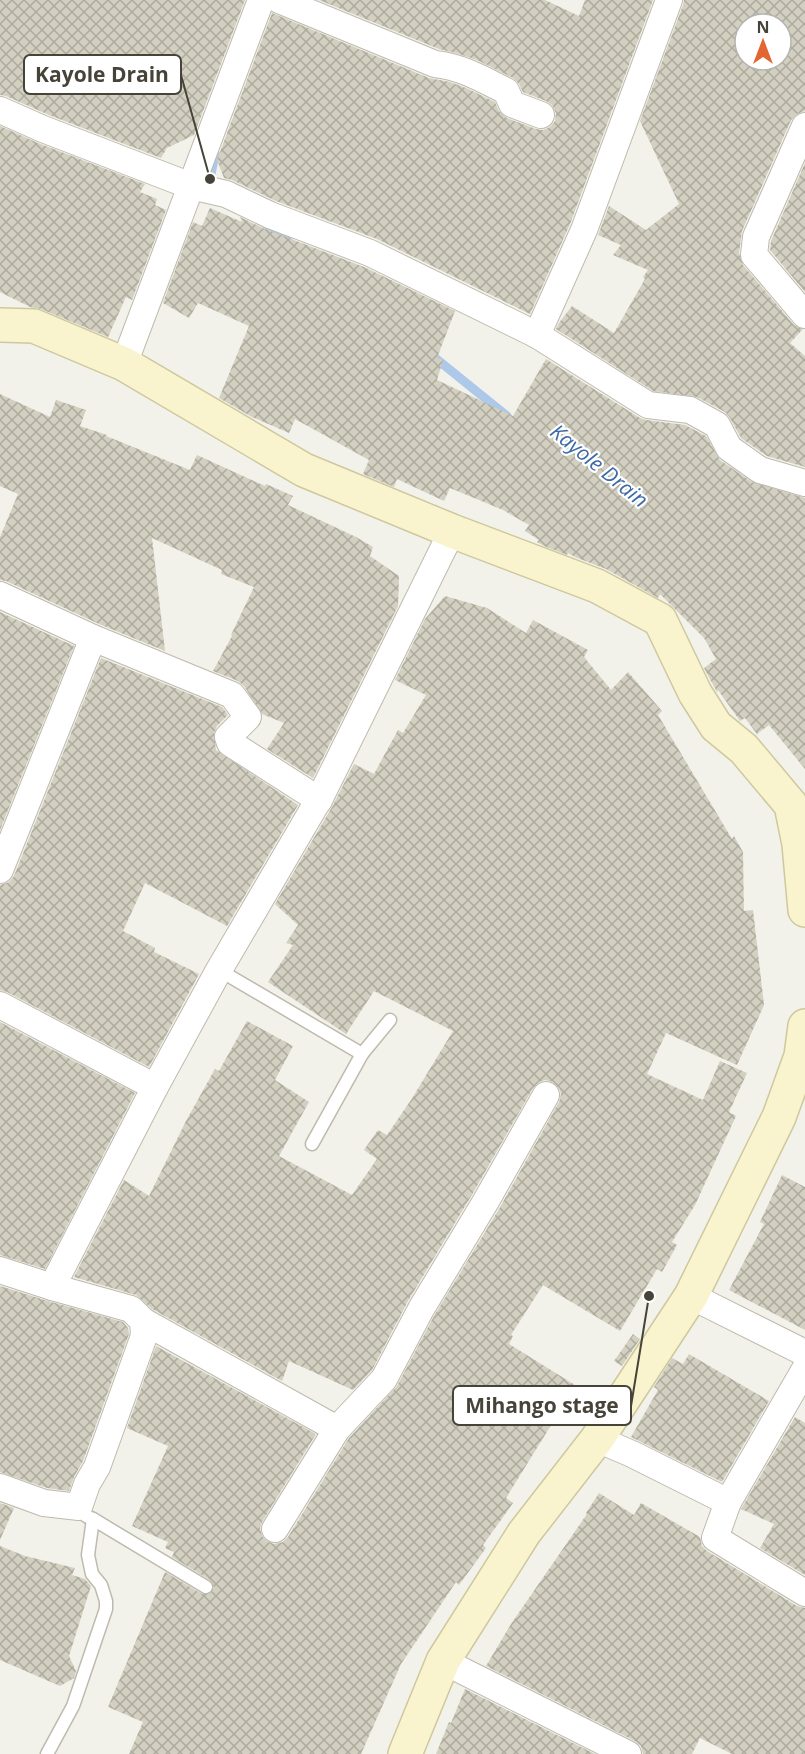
<svg xmlns="http://www.w3.org/2000/svg" width="805" height="1754" font-family="'Open Sans',sans-serif">
  <style>
    .lines { fill: none; stroke-linecap: round; stroke-linejoin: round }
    .stream { stroke: #adc8e9; stroke-width: 9 }
    .building { fill: url(#building-cross-hatch); fill-rule: evenodd }
    .lane-casing { stroke: #bebaad; stroke-width: 15 }
    .street-casing { stroke: #bebaad; stroke-width: 28 }
    .secondary-casing { stroke: #cec89e; stroke-width: 36 }
    .lane { stroke: #fff; stroke-width: 12 }
    .street { stroke: #fff; stroke-width: 26 }
    .secondary { stroke: #f9f4ce; stroke-width: 33 }
    .labels { text-anchor: middle; stroke-width: 4.5; stroke-linejoin: round; paint-order: stroke }
    .water-label { font-size: 21px; font-style: italic; fill: #3d6ba7; stroke: #fff }
    .leader { fill: none; stroke: #464339; stroke-width: 2 }
    .callout-dot { fill: #464339; stroke: #fff; stroke-width: 2 }
    .callout { fill: #fff; stroke: #464339; stroke-width: 2 }
    .callout-label { font-size: 21px; text-anchor: middle; font-weight: bold; fill: #464339 }
  </style>
  <defs>
    <pattern id="building-cross-hatch" width="8" height="8" patternUnits="userSpaceOnUse" patternTransform="scale(1.5)"><rect width="8" height="8" fill="#d3cfc1"/><path d="M0 0l8 8M0 8l8-8" fill="none" stroke="#adaa9e"/></pattern>
  </defs>
  <rect width="100%" height="100%" fill="#f3f2ea"/>
  <g class="lines">
    <g class="stream">
      <polyline points="215,154 210,179 216,184"/>
      <polyline points="265,223 289,242"/>
      <polyline points="434,357 507,416"/>
    </g>
  </g>
  <g class="building">
    <polygon points="0,0 245,0 194,135 167,148 161,158 49,115 6,96 0,95"/>
    <polygon points="319,0 545,0 579,16 585,0 653,0 570,224 530,314 377,239 276,201 232,180 224,178 217,160 272,13 429,78 450,82 466,88 495,102 499,111 507,118 536,129 543,130 550,127 555,121 556,113 552,105 546,101 523,92 519,84 513,78 477,60 459,54 439,49"/>
    <path d="M 684,0 L 805,0 L 805,111 L 797,114 L 791,120 L 742,231 L 739,253 L 743,265 L 794,325 L 803,329 L 790,343 L 805,356 L 805,467 L 767,456 L 741,438 L 730,418 L 725,412 L 697,397 L 653,391 L 556,329 L 559,323 L 572,306 L 614,333 L 645,279 L 643,277 L 648,270 L 613,255 L 621,245 L 598,235 L 609,206 L 646,230 L 679,204 L 640,121 L 683,5 ZM 745,24 L 781,24 L 781,60 L 745,60 Z"/>
    <polygon points="0,126 38,143 145,184 140,192 157,199 155,205 166,210 132,300 126,297 108,337 41,309 30,307 0,292"/>
    <polygon points="805,163 805,292 770,250 771,241"/>
    <polygon points="210,208 242,222 240,217 265,229 364,267 455,311 437,358 443,360 437,380 513,416 546,359 640,418 646,420 685,425 706,436 720,460 752,482 805,498 805,769 769,725 757,734 745,718 740,721 718,690 717,692 704,668 716,659 704,638 660,594 658,598 606,569 575,557 568,553 567,555 544,546 537,542 539,540 525,531 529,525 503,510 450,488 444,501 397,479 394,487 363,474 369,460 295,419 289,433 252,417 219,398 249,326 198,303 189,318 163,303 193,222 202,226"/>
    <polygon points="0,394 50,417 56,400 86,410 80,426 107,435 106,436 190,470 197,455 265,486 266,484 293,496 288,505 356,537 373,547 370,556 399,576 398,606 313,778 267,749 284,723 262,714 244,686 238,681 213,671 232,636 231,635 254,587 221,574 222,570 152,538 165,651 99,624 6,581 0,580 0,537 18,494 0,486"/>
    <polygon points="445,596 487,608 526,633 533,620 588,650 584,657 611,690 628,672 662,711 658,715 732,839 734,836 743,852 744,911 753,910 764,1005 737,1065 666,1033 647,1074 703,1100 720,1061 747,1073 729,1112 736,1116 695,1205 672,1242 677,1245 662,1272 657,1269 620,1331 543,1285 511,1335 513,1336 509,1344 583,1390 561,1426 553,1422 506,1498 513,1503 483,1545 486,1548 459,1585 456,1582 401,1664 361,1754 129,1754 143,1722 108,1707 165,1572 202,1594 209,1594 214,1588 210,1580 172,1557 174,1552 165,1548 168,1542 132,1526 168,1446 127,1428 156,1346 316,1434 262,1522 260,1528 262,1536 267,1541 274,1544 283,1542 288,1537 349,1438 397,1386 434,1316 499,1209 559,1102 561,1094 559,1088 553,1082 545,1080 539,1082 533,1088 473,1193 408,1301 372,1370 353,1390 289,1361 282,1381 152,1309 136,1295 74,1277 124,1180 149,1196 186,1121 215,1069 219,1071 247,1021 293,1046 275,1080 309,1102 279,1156 352,1195 377,1159 364,1150 378,1130 387,1135 411,1100 453,1031 374,991 346,1034 268,982 293,945 286,943 298,925 275,904 332,807 354,764 374,774 398,730 403,733 426,695 395,680 425,619"/>
    <polygon points="0,612 74,646 0,830"/>
    <polygon points="101,658 222,707 228,715 217,726 214,733 216,750 298,805 227,926 145,883 123,931 155,948 154,952 199,974 149,1067 7,992 0,990 0,885 9,882 14,876"/>
    <polygon points="0,1022 135,1093 45,1269 0,1255"/>
    <polygon points="782,1175 805,1187 805,1330 729,1290 764,1224 760,1222"/>
    <polygon points="0,1286 48,1301 123,1322 128,1328 129,1334 83,1461 74,1477 69,1491 47,1488 0,1472"/>
    <polygon points="633,1334 640,1339 622,1366 614,1361"/>
    <polygon points="689,1354 769,1401 722,1482 631,1437 658,1390 654,1387 672,1358 683,1364"/>
    <polygon points="795,1417 805,1423 805,1575 760,1548 774,1524 741,1509"/>
    <polygon points="599,1493 634,1515 641,1503 700,1537 702,1546 707,1551 797,1606 805,1608 805,1754 732,1754 700,1738 692,1754 643,1754 641,1746 635,1741 486,1666 511,1624 587,1514 586,1513"/>
    <polygon points="0,1503 14,1508 0,1540"/>
    <polygon points="0,1546 25,1556 75,1568 72,1575 85,1579 91,1586 69,1656 76,1671 74,1678 60,1686 0,1660"/>
    <polygon points="465,1689 595,1754 436,1754 449,1722 451,1723"/>
  </g>
  <g class="lines">
    <g class="lane-casing">
      <g id="lane">
        <polyline points="219,970 362,1054 390,1020"/>
        <polyline points="312,1144 362,1054"/>
        <polyline points="86,1516 93,1519 206,1587"/>
        <polyline points="47,1754 73,1706 106,1609 106,1601 101,1585 92,1574 88,1555 93,1519"/>
      </g>
    </g>
    <g class="street-casing">
      <g id="street">
        <path d="M 279,0 L 435,64 C 462,67 482,79 506,91 L 512,104 L 541,115"/>
        <polyline points="0,110 43,129 191,186 226,194 270,215 370,253 537,335 648,405 690,410 717,425 729,448 760,470 805,483"/>
        <polyline points="805,126 756,237 754,255 805,315"/>
        <polyline points="537,335 584,230 669,0"/>
        <polyline points="124,364 261,0"/>
        <polyline points="0,595 93,638 232,695 248,717 228,737 230,743 319,800"/>
        <polyline points="0,870 93,638"/>
        <polyline points="0,1005 155,1087"/>
        <polyline points="0,1270 52,1287 131,1309 143,1321 144,1336 97,1467 87,1484 79,1507 44,1503 0,1487"/>
        <polyline points="52,1287 155,1087 219,970 315,806 319,800 452,531"/>
        <polyline points="691,1296 805,1353"/>
        <polyline points="143,1321 337,1429"/>
        <polyline points="597,1439 632,1454 728,1502 715,1538 805,1593"/>
        <polyline points="728,1502 805,1369"/>
        <polyline points="275,1529 337,1429 384,1379 421,1309 486,1201 546,1095"/>
        <polyline points="443,1661 628,1754"/>
      </g>
    </g>
    <g class="secondary-casing">
      <g id="secondary">
        <polyline points="0,325 34,326 124,364 304,470 452,531 597,586 660,620 695,693 716,726 744,749 791,805 799,844 805,910"/>
        <polyline points="405,1754 443,1661 524,1533 597,1439 691,1296 779,1117 801,1056 805,1026"/>
      </g>
    </g>
    <use href="#lane" class="lane"/>
    <use href="#street" class="street"/>
    <use href="#secondary" class="secondary"/>
  </g>
  <g class="labels">
    <g class="water-label">
      <text transform="translate(599 466) rotate(39)" y="7">Kayole Drain</text>
    </g>
  </g>
  <path class="leader" d="M210 179L181 75M649 1296L631 1406"/>
  <g class="callout-dot">
    <circle cx="210" cy="179" r="6"/>
    <circle cx="649" cy="1296" r="6"/>
  </g>
  <g class="callout">
    <rect x="24" y="55" width="157" height="39" rx="6"/>
    <rect x="453" y="1386" width="178" height="39" rx="6"/>
  </g>
  <g class="callout-label">
    <text x="102" y="82">Kayole Drain</text>
    <text x="542" y="1413">Mihango stage</text>
  </g>
  <g transform="translate(763 42)"><circle r="28" fill="#ffffff" stroke="#b5b4b0" stroke-width="1.5"/>
  <path d="M0-4.5L10 22L0 15L-10 22Z" fill="#e26532"/>
  <text y="-9" font-size="16" font-weight="bold" text-anchor="middle" fill="#464339">N</text>
  </g>
</svg>
